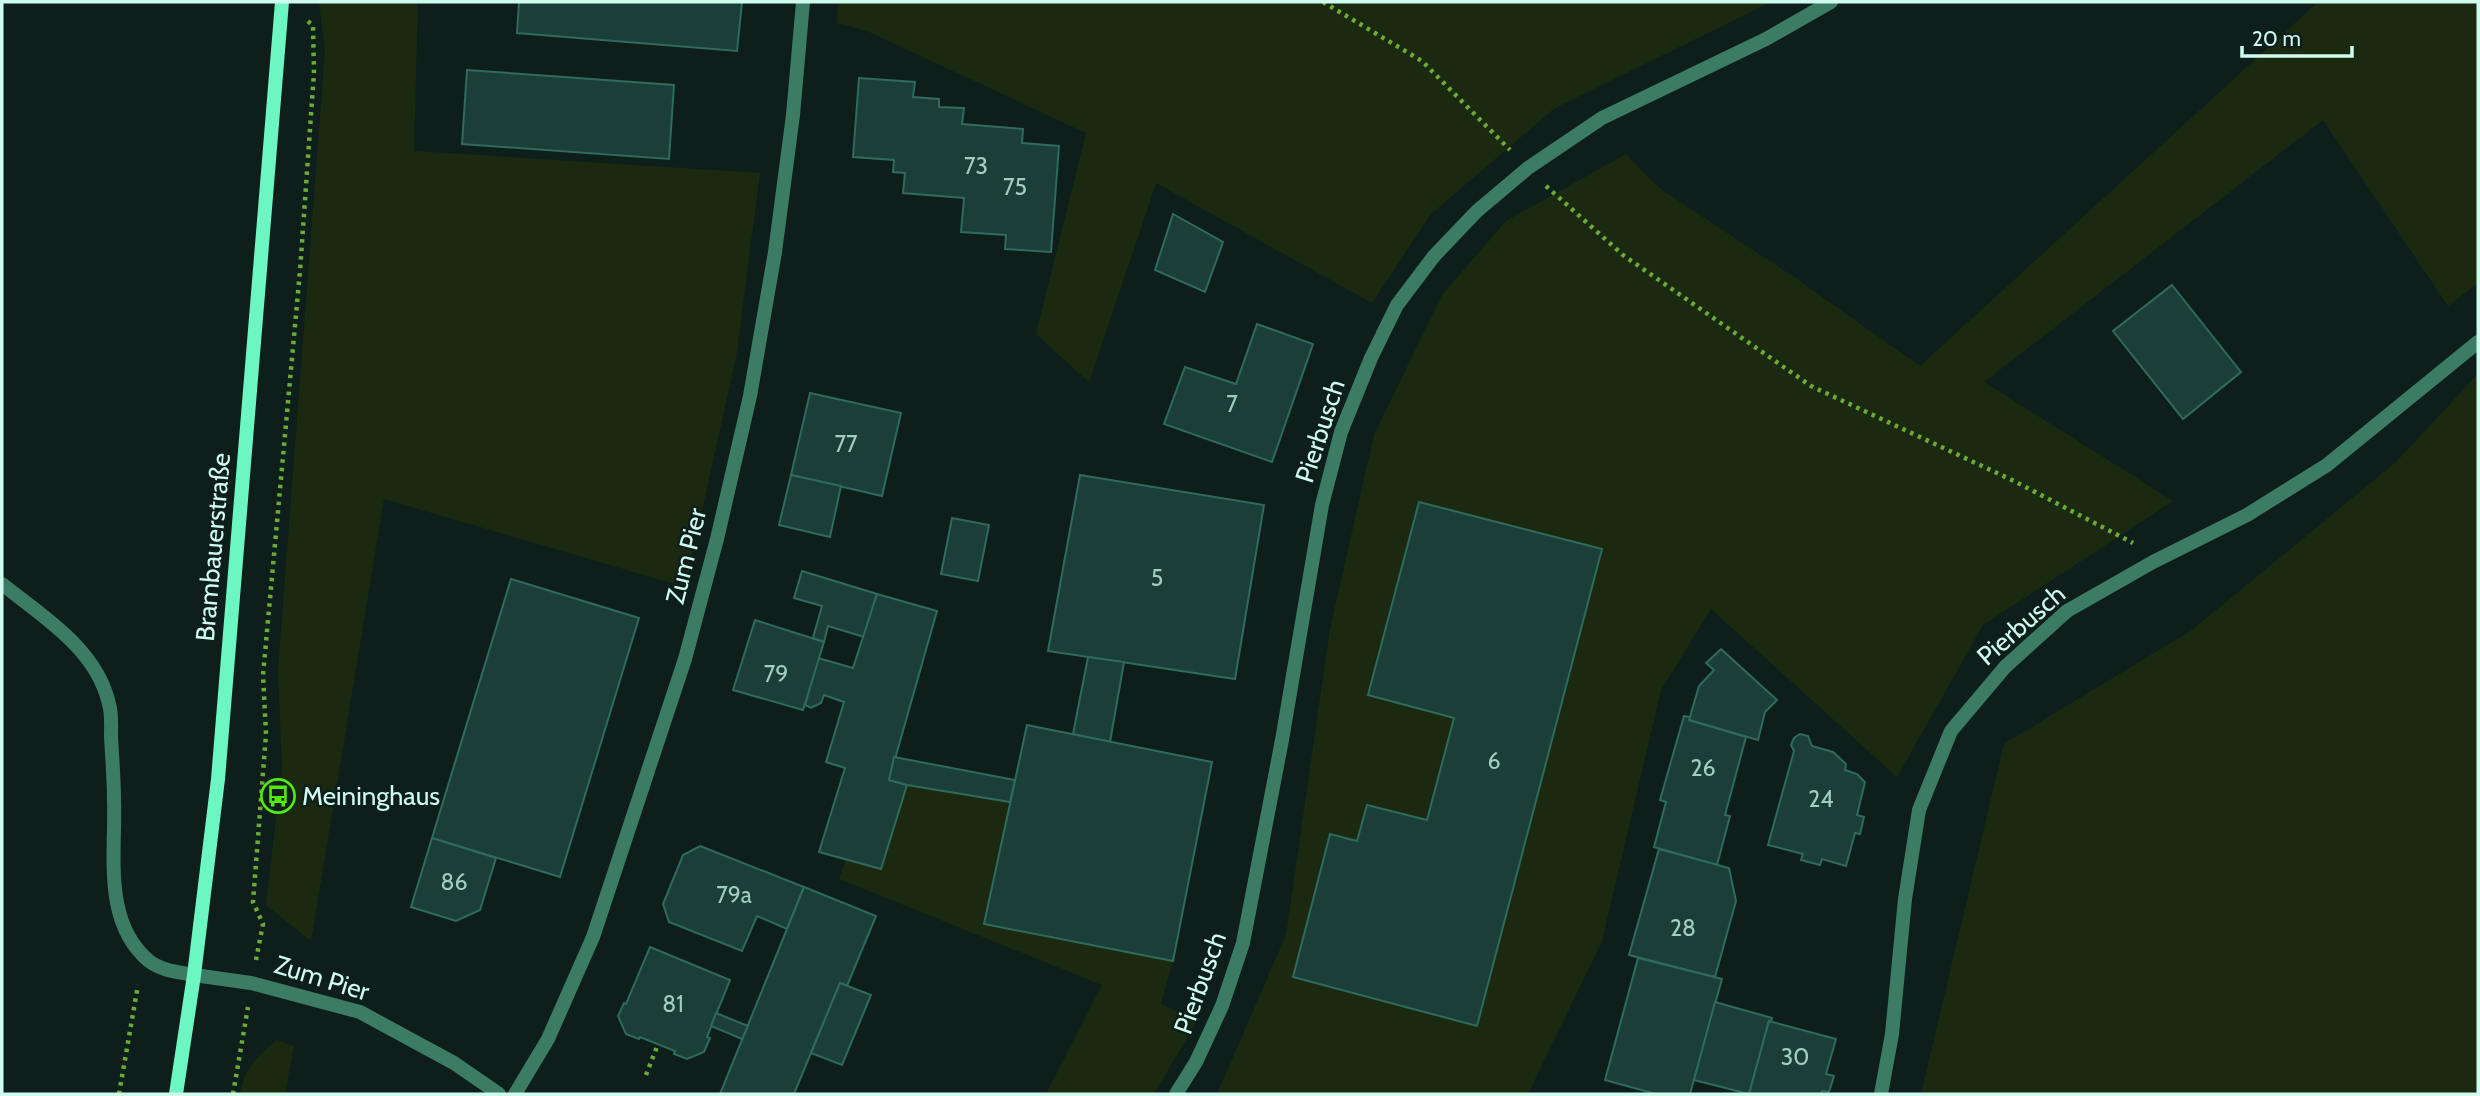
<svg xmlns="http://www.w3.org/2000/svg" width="2480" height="1096" font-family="Cabin,sans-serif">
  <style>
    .green { fill: #1c2911 }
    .building { fill: #1b3f38; stroke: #2f6a5d; stroke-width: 2 }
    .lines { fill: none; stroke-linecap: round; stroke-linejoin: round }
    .path { stroke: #6cab35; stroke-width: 4.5; stroke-dasharray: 3.5 5; stroke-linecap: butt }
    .lane { stroke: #3c7c64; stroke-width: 14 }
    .street { stroke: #3c7c64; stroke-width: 14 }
    .secondary { stroke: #6cf6c2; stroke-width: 14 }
    .labels { text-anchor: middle; stroke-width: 5; stroke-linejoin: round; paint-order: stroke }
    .number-label { font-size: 23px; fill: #a2cdc1 }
    .street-label { font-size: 26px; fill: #cffcef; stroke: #0e1f1b }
    .poi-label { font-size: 26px; fill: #cffcef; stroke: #0e1f1b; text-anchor: start }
  </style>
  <rect width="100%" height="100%" fill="#0e1f1b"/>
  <g class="green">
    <polygon points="319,2 418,2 414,151 760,173 736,358 685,587 384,499 311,941 266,905 282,767 278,670 325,51"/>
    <polygon points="838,2 1771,2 1555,108 1431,214 1372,303 1156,183 1089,382 1036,334 1086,133 867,31 837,23"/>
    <polygon points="2318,2 2478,2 2478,283 2448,306 2323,120 1984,382 2173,501 1983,625 1897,777 1711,609 1661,690 1602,941 1528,1094 1217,1094 1286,935 1330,629 1374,435 1442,295 1506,221 1626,154 1659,188 1794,277 1920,366"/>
    <polygon points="2478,374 2478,1094 1921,1094 2004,744 2192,630 2396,462"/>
    <polygon points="907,785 1010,802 985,924 1173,961 1161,1004 1197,1021 1154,1094 1046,1094 1102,985 839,879 846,859 881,869"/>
    <path d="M 277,1040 L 294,1046 L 285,1094 L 240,1094 C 243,1070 258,1055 277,1040 Z"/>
  </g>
  <g class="building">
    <polygon points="519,2 742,2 737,51 517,33"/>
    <polygon points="467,70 674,85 669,159 462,144"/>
    <polygon points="859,78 915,82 913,97 939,99 939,107 964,108 962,124 1023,129 1022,143 1059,146 1051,252 1005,249 1006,235 961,232 964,198 903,193 905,173 893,172 894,160 853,157"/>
    <polygon points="1173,214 1223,242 1205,292 1155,270"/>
    <polygon points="2172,285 2241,372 2183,419 2113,331"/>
    <polygon points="1257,324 1313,344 1272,462 1164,424 1185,367 1236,384"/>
    <polygon points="810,393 901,413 882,496 791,475"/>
    <polygon points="791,475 841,486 830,537 779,525"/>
    <polygon points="1080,475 1264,505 1235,679 1048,651"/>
    <polygon points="1419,502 1602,549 1477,1026 1293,977 1330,834 1357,841 1367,805 1427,820 1454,718 1368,695"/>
    <polygon points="952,518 989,525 978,581 941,574"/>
    <polygon points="802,571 877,594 864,637 828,626 824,642 813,638 822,606 794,598"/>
    <polygon points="511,579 639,618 560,877 432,838"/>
    <polygon points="877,594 937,611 889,780 907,785 881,869 819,852 845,768 826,762 844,702 824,695 821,703 811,708 805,705 818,658 853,668"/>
    <polygon points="755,620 824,642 803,710 733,690"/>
    <polygon points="1721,649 1777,700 1765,712 1758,740 1689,720 1699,686 1714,670 1706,663"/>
    <polygon points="1088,657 1124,662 1110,742 1073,734"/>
    <polygon points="1684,716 1690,717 1689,720 1746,737 1725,815 1730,816 1717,865 1654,847 1666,802 1660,800"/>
    <polygon points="1027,725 1212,762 1173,961 984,924"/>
    <polygon points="1800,734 1808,736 1812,746 1833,752 1846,764 1845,770 1857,774 1865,782 1857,815 1864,817 1860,834 1855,833 1846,866 1822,859 1820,865 1801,860 1803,854 1768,845 1794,751 1791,745 1794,738"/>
    <polygon points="894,757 1015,780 1010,802 907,785 889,780"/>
    <polygon points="432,838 496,858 480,910 456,921 411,907"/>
    <polygon points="700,846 804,887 787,929 757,916 742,951 669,922 663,904 683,855"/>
    <polygon points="1659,849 1729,868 1736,901 1715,977 1629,955"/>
    <polygon points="804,887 876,916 847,986 840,983 794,1094 720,1094"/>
    <polygon points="650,947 730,980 707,1037 710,1038 704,1052 687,1059 674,1054 675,1051 640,1037 639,1039 626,1034 618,1016 624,1003 626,1004"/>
    <polygon points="1638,958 1722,979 1690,1094 1656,1094 1605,1080"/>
    <polygon points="840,983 871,995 842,1065 811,1053"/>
    <polygon points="1715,1002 1772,1018 1771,1022 1769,1021 1749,1094 1694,1080"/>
    <polygon points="716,1013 748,1026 742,1039 711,1026"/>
    <polygon points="1769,1021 1836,1039 1826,1074 1834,1076 1829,1092 1822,1091 1821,1094 1749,1094"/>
  </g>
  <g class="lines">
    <g class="path">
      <polyline points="1323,2 1422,61 1510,150"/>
      <polyline points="1546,186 1623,255 1811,386 2014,481 2133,543"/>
      <polyline points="256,960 263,924 253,902 266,734 263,675 300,271 314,72 313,25 306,20"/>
      <polyline points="646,1075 658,1044"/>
      <polyline points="119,1094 138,985"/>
      <polyline points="233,1094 248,1007"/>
    </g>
    <path class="lane" d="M 2,584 C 43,617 97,649 109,704 C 112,714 111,726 111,736 C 112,757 114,779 114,800 C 116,852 102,922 149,961 C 162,971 179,972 194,975"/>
    <g class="street">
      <polyline points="194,975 251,983 360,1012 454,1063 499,1094"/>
      <polyline points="515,1094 548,1039 593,937 685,659 717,539 750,396 775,252 793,115 803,2"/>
      <polyline points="1176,1094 1196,1062 1222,1006 1243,943 1282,740 1322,505 1341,432 1371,358 1397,305 1434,256 1477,211 1528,168 1602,118 1766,39 1831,2"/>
      <polyline points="1881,1094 1892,1034 1905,899 1919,810 1951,731 2005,667 2067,611 2153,562 2247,515 2327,465 2478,342"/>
    </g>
    <polyline class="secondary" points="176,1094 194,975 218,779 282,2"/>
  </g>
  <defs>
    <g id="bus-ring" transform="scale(1.75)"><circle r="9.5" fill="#0e1f1b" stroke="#51ea0e" stroke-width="1.5"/><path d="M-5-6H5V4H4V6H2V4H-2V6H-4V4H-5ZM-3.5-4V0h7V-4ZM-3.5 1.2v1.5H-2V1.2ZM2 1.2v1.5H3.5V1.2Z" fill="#51ea0e"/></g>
  </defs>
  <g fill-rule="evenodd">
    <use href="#bus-ring" x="278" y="796"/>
  </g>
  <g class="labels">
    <g class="number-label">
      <text x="976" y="174">73</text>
      <text x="1015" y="195">75</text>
      <text x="1232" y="412">7</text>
      <text x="846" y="452">77</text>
      <text x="1157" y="586">5</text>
      <text x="776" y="682">79</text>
      <text x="1494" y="769">6</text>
      <text x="1703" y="776">26</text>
      <text x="1821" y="807">24</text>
      <text x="454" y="890">86</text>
      <text x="734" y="903">79a</text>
      <text x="1683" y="936">28</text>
      <text x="673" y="1012">81</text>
      <text x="1795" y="1065">30</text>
    </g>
    <g class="street-label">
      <text transform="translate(1320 431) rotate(-72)" y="9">Pierbusch</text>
      <text transform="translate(213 547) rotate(-85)" y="9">Brambauerstraße</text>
      <text transform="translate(686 556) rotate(-76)" y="9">Zum Pier</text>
      <text transform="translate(2021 625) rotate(-41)" y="9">Pierbusch</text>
      <text transform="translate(322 978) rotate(17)" y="9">Zum Pier</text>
      <text transform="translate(1200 983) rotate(-70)" y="9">Pierbusch</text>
    </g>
    <g class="poi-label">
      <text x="302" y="805">Meininghaus</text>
    </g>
  </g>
  <rect width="2480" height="1096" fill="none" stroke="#cffcef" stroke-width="7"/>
  <path d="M2242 46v10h110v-10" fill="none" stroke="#cffcef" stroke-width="3.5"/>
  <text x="2252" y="46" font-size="21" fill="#cffcef" stroke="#0e1f1b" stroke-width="5" paint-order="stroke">20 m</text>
</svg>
